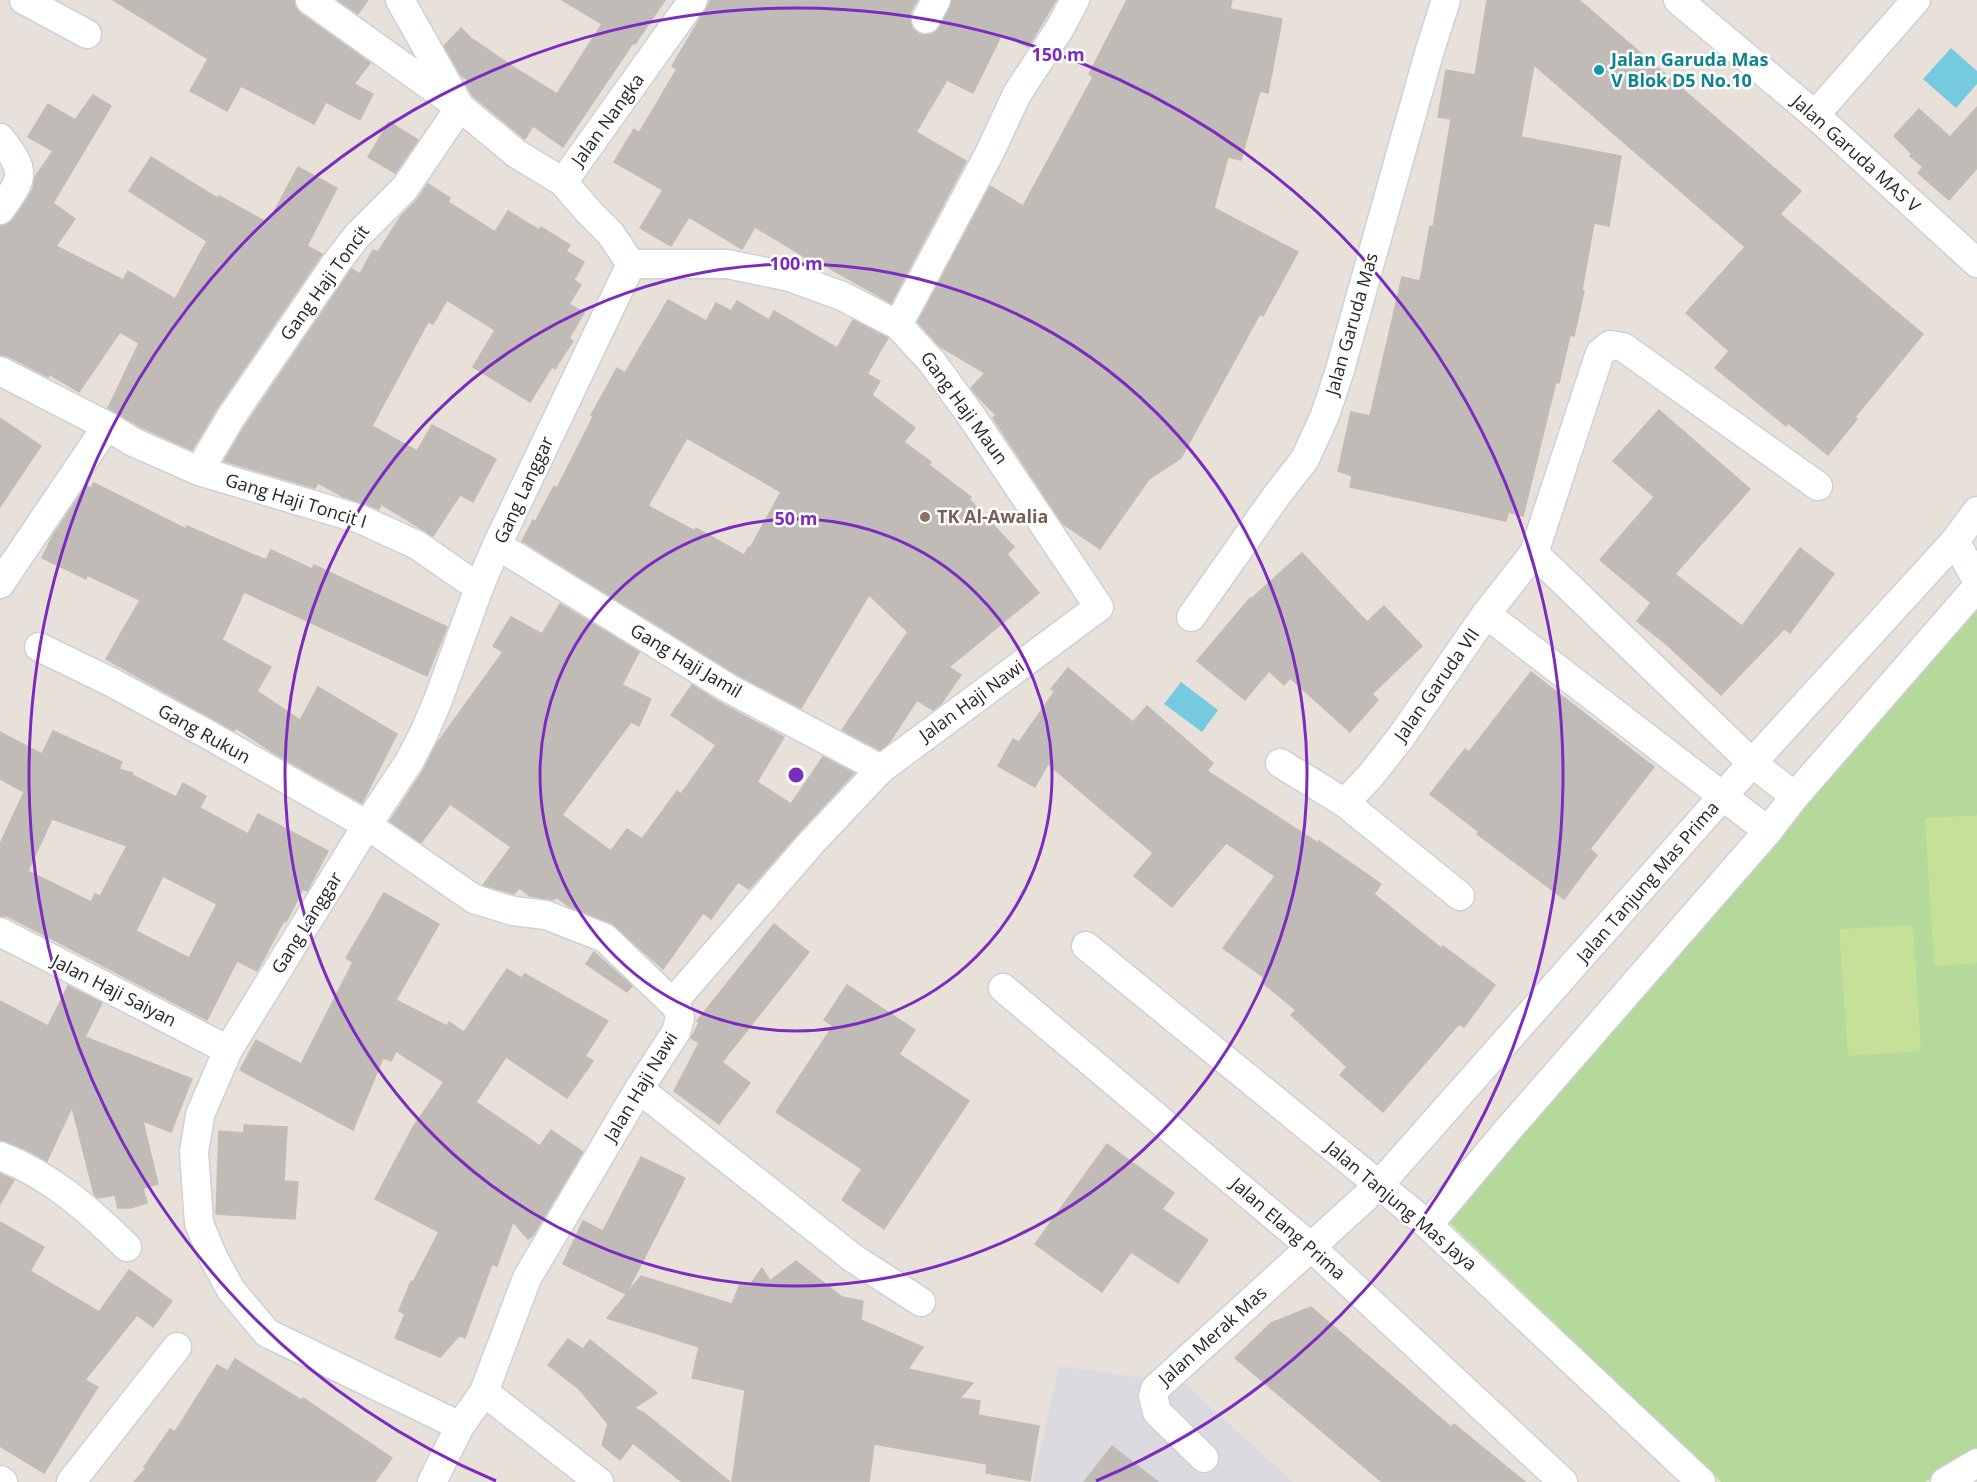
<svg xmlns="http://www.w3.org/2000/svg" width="1977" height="1482" font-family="'Open Sans',sans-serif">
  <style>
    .industrial { fill: #dbdae1 }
    .green { fill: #b4d99b }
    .pitch { fill: #c5e097 }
    .water { fill: #76cae0 }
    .building { fill: #c0bbb6; stroke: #c3bcb4; stroke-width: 1.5; fill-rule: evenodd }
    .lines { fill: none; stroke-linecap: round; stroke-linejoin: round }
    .minor-casing { stroke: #ccd0da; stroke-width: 31 }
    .minor { stroke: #fff; stroke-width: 28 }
    .ring { fill: none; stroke: #7b2cbf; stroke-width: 3 }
    .culture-dot { fill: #0f9aa8; stroke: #fff; stroke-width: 2 }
    .education-dot { fill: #8d6e63; stroke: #fff; stroke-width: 2 }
    .labels { text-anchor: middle; stroke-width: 5; stroke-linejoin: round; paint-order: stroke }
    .culture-label { font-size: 18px; font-weight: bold; fill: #0d838f; stroke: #fff; text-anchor: start }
    .street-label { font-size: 18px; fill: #272727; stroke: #fff }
    .education-label { font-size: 18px; font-weight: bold; fill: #785e54; stroke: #fff; text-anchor: start }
    .centre { fill: #7b2cbf; stroke: #fff; stroke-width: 3 }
    .ring-label { font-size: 18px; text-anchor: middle; font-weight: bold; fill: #7b2cbf; stroke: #fff; stroke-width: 5; stroke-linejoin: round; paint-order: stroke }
  </style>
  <rect width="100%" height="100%" fill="#e8e1d9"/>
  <polygon class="industrial" points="1059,1366 1185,1384 1293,1482 1033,1482"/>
  <polygon class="green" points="1977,607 1977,1452 1925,1482 1721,1482 1448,1221"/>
  <g class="pitch">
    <polygon points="1977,815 1977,963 1934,966 1925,818"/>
    <polygon points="1913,925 1921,1051 1848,1056 1839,929"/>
  </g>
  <g class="water">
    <polygon points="1951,48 1977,71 1977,84 1956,108 1923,79"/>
    <polygon points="1181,682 1218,710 1202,732 1164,704"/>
  </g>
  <g class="building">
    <polygon points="113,0 294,0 295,7 300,13 370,63 354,84 373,94 360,120 326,102 314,124 241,86 227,111 190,91 208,59"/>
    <polygon points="338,0 368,0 358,14"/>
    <polygon points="562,0 665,0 635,44 633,43 563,147 533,126 525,139 473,96 465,83 467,80 461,75 444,46 461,28 471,38 518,70 557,94 602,24"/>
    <polygon points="711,0 917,0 911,11 910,20 912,28 919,34 926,35 934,33 940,27 952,0 1056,0 1028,47 1002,34 973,93 947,80 916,132 966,161 891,303 824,265 823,268 755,227 742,249 689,217 671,246 640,228 663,190 614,162 634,129 639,133 677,69 672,66"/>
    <polygon points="1127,0 1232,0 1230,9 1282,19 1268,93 1260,91 1241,160 1228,157 1214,208 1298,252 1263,316 1260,314 1181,458 1149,479 1100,549 1063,524 993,418 996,415 979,398 971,388 985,373 939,346 918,322 990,186 1023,206 1093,77 1089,74"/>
    <polygon points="1487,0 1579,0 1801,191 1780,214 1923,334 1855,417 1857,419 1828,455 1788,423 1786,426 1715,368 1729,351 1686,313 1745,247 1534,65 1521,137 1621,156 1609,226 1594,223 1582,290 1584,291 1574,336 1570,335 1559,383 1556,382 1523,516 1508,512 1506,521 1350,487 1352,476 1338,471 1351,412 1370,416 1402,277 1420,281 1430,226 1433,227 1451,119 1438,117 1446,70 1475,75"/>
    <polygon points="93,95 111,106 53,203 75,219 56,246 123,280 128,271 175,299 207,241 129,191 151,157 217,198 219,196 268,223 298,167 337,188 307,246 322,254 217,408 192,450 141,427 108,408 139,343 120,332 79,392 49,374 48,377 8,356 0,355 0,227 13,220 21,208 33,189 35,177 53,151 28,137 48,104 75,120"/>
    <polygon points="1977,107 1977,168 1949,200 1918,173 1923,167 1910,156 1912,154 1894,136 1919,109 1950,137"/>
    <polygon points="389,122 418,140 395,173 368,157"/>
    <polygon points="428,184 450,198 448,202 495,232 508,211 539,230 541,227 570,245 566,251 584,262 574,280 581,285 569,304 584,313 569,338 573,341 555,369 552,367 530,402 473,367 495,330 447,300 433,324 428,322 372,426 417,451 432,425 496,459 473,502 460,495 433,536 381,504 379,509 344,497 318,483 315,488 224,461 245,426 349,273 352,269 360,274 373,250 378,252 401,216 417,200"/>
    <path d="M 668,300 L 706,321 L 716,303 L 731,311 L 737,301 L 769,320 L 774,311 L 837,348 L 853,320 L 888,338 L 867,374 L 880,381 L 872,395 L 915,428 L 904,442 L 931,462 L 929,465 L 971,497 L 969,499 L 1014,547 L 1007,554 L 1039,593 L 949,667 L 961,675 L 941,704 L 933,710 L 917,700 L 889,743 L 880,750 L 842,730 L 908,632 L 869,595 L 801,708 L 736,674 L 522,541 L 533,520 L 535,522 L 554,486 L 557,488 L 593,417 L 591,415 L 617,368 L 625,373 ZM 687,438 L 781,492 L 750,548 L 749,547 L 744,555 L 696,528 L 695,531 L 648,506 Z"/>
    <polygon points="1659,410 1750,489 1675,574 1742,626 1800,548 1834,574 1790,633 1784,629 1721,695 1666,644 1637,621 1651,603 1600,560 1654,497 1613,461"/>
    <polygon points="0,418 41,446 0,507"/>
    <polygon points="94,483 186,529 187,526 266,560 271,550 312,569 314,565 447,627 427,676 244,592 222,640 271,667 257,691 300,720 318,687 397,734 362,803 274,753 236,728 234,731 106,659 140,600 87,575 86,579 42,558 52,537 86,486 91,488"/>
    <polygon points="1302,553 1367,622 1384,606 1422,646 1372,694 1378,700 1350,732 1290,678 1284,685 1269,671 1245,700 1197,661 1250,598 1251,599"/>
    <polygon points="560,604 639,652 622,685 651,699 639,726 631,722 562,815 611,851 627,829 642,839 677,791 681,794 716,745 671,715 692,685 720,703 784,737 757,782 791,804 823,757 854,773 800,831 749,889 738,882 711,919 703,913 663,969 611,923 570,907 556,897 554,900 530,896 519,888 514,894 483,885 511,847 450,804 421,843 390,821 423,771 436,745 503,652 493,646 511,617 542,634"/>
    <polygon points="1068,668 1133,722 1147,706 1213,763 1207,771 1318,843 1319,841 1381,884 1374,894 1441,948 1443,946 1495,985 1464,1027 1459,1024 1383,1112 1340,1075 1347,1067 1291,1015 1296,1010 1263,983 1266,979 1223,948 1275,876 1226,843 1172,907 1134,876 1153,853 1048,764 1035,787 998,766 1013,739 1019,742 1055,691 1051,689"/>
    <polygon points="1531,672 1654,767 1590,849 1597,855 1564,899 1477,834 1479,832 1430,794 1465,749 1469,752"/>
    <path d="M 53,731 L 122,762 L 119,769 L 133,773 L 132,775 L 176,797 L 183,783 L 206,796 L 200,808 L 248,834 L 258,814 L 328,851 L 307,891 L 303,889 L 286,922 L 284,921 L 257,971 L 237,961 L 207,1020 L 54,940 L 7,916 L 0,916 L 0,844 L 24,792 L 0,779 L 0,732 L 42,754 ZM 52,819 L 127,846 L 100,896 L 95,894 L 91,902 L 28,871 ZM 163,876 L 217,904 L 189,958 L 136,931 Z"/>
    <polygon points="384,893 439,924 396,1000 447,1026 449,1022 464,1032 507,969 521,978 525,974 608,1021 585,1056 593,1061 567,1098 506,1057 476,1102 540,1146 551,1130 583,1152 533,1235 528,1239 513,1222 497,1266 492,1264 465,1338 460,1335 440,1357 395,1338 405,1314 399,1311 411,1281 413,1282 439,1232 375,1199 412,1129 444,1082 396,1051 391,1061 383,1058 353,1130 240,1070 256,1040 301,1064 353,962 346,958"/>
    <polygon points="774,924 809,952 722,1062 750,1083 719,1124 674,1091 699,1043 691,1038 699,1023 697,1021"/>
    <polygon points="594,952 632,986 627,992 586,964"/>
    <polygon points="847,985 915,1030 899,1054 969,1101 884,1229 842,1200 862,1169 776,1112 833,1026 824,1020"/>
    <polygon points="68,986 102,1003 85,1037 192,1079 171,1132 143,1121 158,1184 143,1188 147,1203 130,1208 118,1208 115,1195 98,1198 94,1194 72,1107 47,1161 25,1149 0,1140 0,1001 48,1026"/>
    <polygon points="244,1125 287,1127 284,1181 298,1182 295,1219 216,1214 219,1131 244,1133"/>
    <polygon points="1107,1144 1174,1193 1162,1209 1208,1240 1178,1283 1131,1252 1102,1292 1035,1244"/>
    <polygon points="641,1157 685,1178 626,1294 563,1264 583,1221 603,1231"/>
    <polygon points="0,1174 14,1180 0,1204"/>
    <polygon points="0,1222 44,1247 30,1271 99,1312 129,1270 172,1301 153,1327 137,1315 85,1380 98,1387 44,1473 0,1446"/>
    <polygon points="796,1261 842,1297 863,1301 861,1320 923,1347 908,1369 973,1383 960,1398 980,1401 978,1415 1039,1426 1030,1481 986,1473 987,1464 874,1444 869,1482 732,1482 745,1390 692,1378 699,1347 607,1318 641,1276 732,1304 740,1284 750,1285 762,1268 770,1281"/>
    <polygon points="1311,1307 1451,1427 1454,1424 1525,1482 1382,1482 1235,1358 1271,1323"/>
    <polygon points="568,1339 583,1349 590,1340 657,1393 634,1408 644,1413 730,1482 682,1482 633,1443 620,1460 602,1445 608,1424 579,1389 548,1365"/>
    <polygon points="235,1359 301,1400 303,1398 392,1458 375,1482 134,1482 146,1468 144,1467 170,1429 175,1432 217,1365 228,1371"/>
    <polygon points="1112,1446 1158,1482 1084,1482"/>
  </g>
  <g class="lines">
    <g class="minor-casing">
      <g id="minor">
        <polyline points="24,0 87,34"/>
        <polyline points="400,0 460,107 517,154 563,182"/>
        <polyline points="1678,0 1815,115 1977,263"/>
        <polyline points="926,19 936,0"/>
        <polyline points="1815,115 1916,0"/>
        <path d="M 0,138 C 27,172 24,177 0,210"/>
        <polyline points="631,264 727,264 790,277 842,296 898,325 932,362 972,417 1099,607 881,769 812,842 674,1001"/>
        <polyline points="631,264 610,233 588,211 563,182 693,0"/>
        <polyline points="898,325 990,152 1017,94 1060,28 1075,0"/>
        <polyline points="0,371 107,426 133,442 199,471 360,519 417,545 466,579 480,585"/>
        <polyline points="199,471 231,417 336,263 357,236 405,188 460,107 310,0"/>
        <polyline points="1955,541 1977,580"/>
        <polyline points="497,545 728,688 881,769"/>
        <polyline points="1534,553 1752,763 1795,796"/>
        <polyline points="0,584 107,426"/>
        <polyline points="1486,614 1768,831"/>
        <polyline points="1191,617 1277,495 1305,459 1325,415 1339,373 1429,53 1446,0"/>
        <polyline points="39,647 111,682 207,734 367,825 474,899 513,911 546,915 605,938 677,1007 680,1018 676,1032 639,1089 527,1278 484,1392 460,1426 432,1482"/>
        <polyline points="1280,763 1345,803"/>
        <polyline points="1460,896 1345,803 1372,774 1401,737 1486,614 1534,553 1600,353 1610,345 1623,347 1818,486"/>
        <polyline points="0,932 228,1050"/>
        <polyline points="1086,946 1428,1225 1701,1482"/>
        <polyline points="1003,988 1311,1247 1563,1482"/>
        <polyline points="639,1089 853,1258 921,1302"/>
        <path d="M 0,1156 C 50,1175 89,1210 127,1247"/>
        <polyline points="1428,1225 1506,1132 1768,831 1795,796 1977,587"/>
        <polyline points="484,1392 599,1482"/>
        <polyline points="460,1426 267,1333 231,1290 213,1257 199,1223 194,1152 200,1115 228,1050 367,825 409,762 424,733 438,700 480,585 497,545 631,264"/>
        <polyline points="1204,1458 1157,1412 1153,1396 1155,1389 1379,1185 1752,763 1955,541 1977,511"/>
        <polyline points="0,1480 3,1482"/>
        <polyline points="71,1482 177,1347"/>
        <polyline points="1945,1482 1977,1463"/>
      </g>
    </g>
    <use href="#minor" class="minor"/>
  </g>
  <g class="ring">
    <circle cx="796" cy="775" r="256"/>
    <circle cx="796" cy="775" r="511"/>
    <path d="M496 1481A767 767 0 1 1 1096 1481"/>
  </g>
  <circle class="culture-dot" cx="1599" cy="70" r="6"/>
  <circle class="education-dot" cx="925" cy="517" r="6"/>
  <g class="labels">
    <g class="culture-label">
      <text x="1611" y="66">Jalan Garuda Mas<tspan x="1611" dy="21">V Blok D5 No.10</tspan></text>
    </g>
    <g class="street-label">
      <text transform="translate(608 120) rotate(-54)" y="6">Jalan Nangka</text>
      <text transform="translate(1856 154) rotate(42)" y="6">Jalan Garuda MAS V</text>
      <text transform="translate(325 283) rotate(-54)" y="6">Gang Haji Toncit</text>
      <text transform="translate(1352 324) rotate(-74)" y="6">Jalan Garuda Mas</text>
      <text transform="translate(964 408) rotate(54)" y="6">Gang Haji Maun</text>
      <text transform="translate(524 490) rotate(-65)" y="6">Gang Langgar</text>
      <text transform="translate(296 501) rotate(17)" y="6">Gang Haji Toncit I</text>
      <text transform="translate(686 661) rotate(31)" y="6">Gang Haji Jamil</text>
      <text transform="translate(1437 685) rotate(-55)" y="6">Jalan Garuda VII</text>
      <text transform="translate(972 701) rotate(-36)" y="6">Jalan Haji Nawi</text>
      <text transform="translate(204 734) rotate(29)" y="6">Gang Rukun</text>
      <text transform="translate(1648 882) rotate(-49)" y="6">Jalan Tanjung Mas Prima</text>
      <text transform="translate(307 923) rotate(-58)" y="6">Gang Langgar</text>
      <text transform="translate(114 991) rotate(27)" y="6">Jalan Haji Saiyan</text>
      <text transform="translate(641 1087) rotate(-59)" y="6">Jalan Haji Nawi</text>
      <text transform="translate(1401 1206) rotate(40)" y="6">Jalan Tanjung Mas Jaya</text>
      <text transform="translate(1288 1229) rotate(41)" y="6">Jalan Elang Prima</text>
      <text transform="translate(1213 1336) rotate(-42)" y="6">Jalan Merak Mas</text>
    </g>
    <g class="education-label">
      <text x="937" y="523">TK Al-Awalia</text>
    </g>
  </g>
  <circle cx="796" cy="775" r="9" class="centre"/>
  <g class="ring-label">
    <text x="1058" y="61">150 m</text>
    <text x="796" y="270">100 m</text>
    <text x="796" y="525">50 m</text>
  </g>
</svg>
